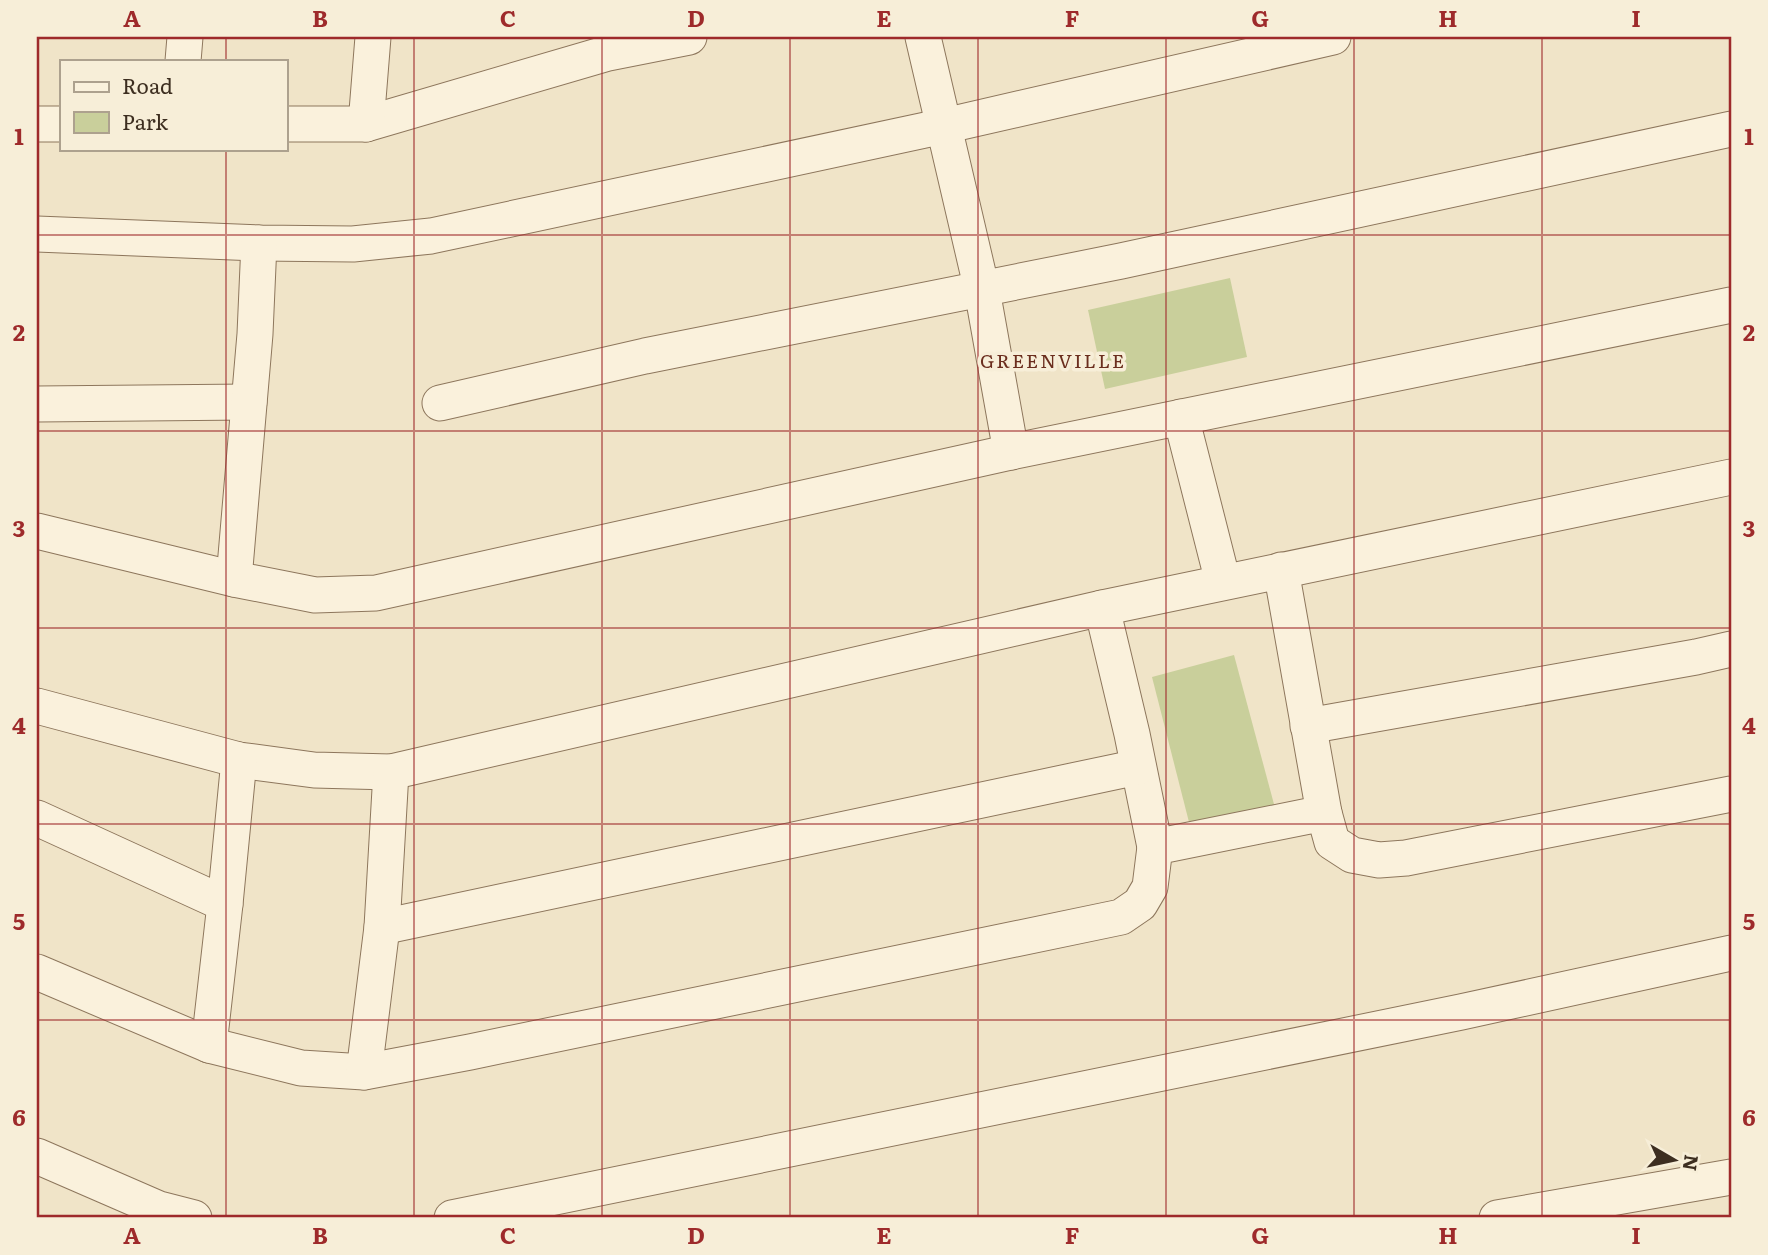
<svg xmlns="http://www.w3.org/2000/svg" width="1768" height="1255" font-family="Literata,serif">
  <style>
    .green { fill: #c9cf9b }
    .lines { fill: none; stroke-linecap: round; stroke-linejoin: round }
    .minor-casing { stroke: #8d765c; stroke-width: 37 }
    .minor { stroke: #faf1dc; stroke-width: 35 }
    .grid { fill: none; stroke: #9e2a2b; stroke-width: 2; stroke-opacity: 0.55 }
    .labels { text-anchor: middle; stroke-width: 7; stroke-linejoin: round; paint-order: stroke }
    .neighbourhood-label { font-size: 19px; letter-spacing: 2px; fill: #6b2e1e; stroke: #f7eed8 }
    .neatline { fill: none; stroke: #9e2a2b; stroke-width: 2.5 }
    .grid-label { font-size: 23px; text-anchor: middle; font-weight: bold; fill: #9e2a2b }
  </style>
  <rect width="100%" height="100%" fill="#f0e4c8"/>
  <g class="green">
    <polygon points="1230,278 1247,357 1105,389 1088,310"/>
    <polygon points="1234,655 1275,808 1191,830 1152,677"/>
  </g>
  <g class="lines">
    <g class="minor-casing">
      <g id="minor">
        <polyline points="923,37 982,290 1011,452"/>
        <polyline points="183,61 185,37"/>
        <polyline points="37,124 61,124"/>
        <polyline points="285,124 366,124 608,53 689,37"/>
        <polyline points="366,124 373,37"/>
        <polyline points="37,234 259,243 353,244 431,236 944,126 1333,37"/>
        <polyline points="440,403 645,356 1121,261 1731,129"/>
        <polyline points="37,404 249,402"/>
        <polyline points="1181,417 1223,582"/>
        <polyline points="37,531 234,579 315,595 376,593 1011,452 1731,305"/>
        <polyline points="1281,570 1324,813"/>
        <polyline points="234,579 255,334 259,243"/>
        <polyline points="1102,608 1132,734 1155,847"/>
        <polyline points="37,706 239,760 314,770 391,772 1102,608 1731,477"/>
        <polyline points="1308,726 1696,657 1731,649"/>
        <polyline points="37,818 225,904"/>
        <polyline points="382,927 1138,767"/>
        <polyline points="37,972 209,1045 301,1068 364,1072 470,1052 1121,917 1140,904 1150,887 1155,847 1324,813 1332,842 1352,855 1379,860 1406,858 1731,794"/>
        <polyline points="209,1045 225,904 239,760"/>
        <polyline points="364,1072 382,927 391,772"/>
        <polyline points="37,1156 159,1209 194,1218"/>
        <polyline points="452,1218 1461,1012 1731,953"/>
        <polyline points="1497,1218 1731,1177"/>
      </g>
    </g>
    <use href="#minor" class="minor"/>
  </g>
  <path class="grid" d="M 226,37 L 226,61M 414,37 L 414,1218M 602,37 L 602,1218M 790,37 L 790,1218M 978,37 L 978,1218M 1166,37 L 1166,1218M 1354,37 L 1354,1218M 1542,37 L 1542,1218M 226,149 L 226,1218M 37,235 L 1731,235M 37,431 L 1731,431M 37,628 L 1731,628M 37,824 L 1731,824M 37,1020 L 1731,1020"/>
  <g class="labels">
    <g class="neighbourhood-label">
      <text x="1053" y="368">GREENVILLE</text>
    </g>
  </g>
  <rect width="1768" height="1255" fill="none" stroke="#f7eed8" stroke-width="77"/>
  <rect x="60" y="60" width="228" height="91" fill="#f7eed8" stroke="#ada18e" stroke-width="2"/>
  <rect x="74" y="82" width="35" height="10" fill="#faf1dc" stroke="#ada18e" stroke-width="2"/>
  <text x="122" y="94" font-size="21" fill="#3d2e20">Road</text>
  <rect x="74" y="112" width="35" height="21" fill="#c9cf9b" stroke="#ada18e" stroke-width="2"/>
  <text x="122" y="130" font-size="21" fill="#3d2e20">Park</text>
  <g transform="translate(1674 1160) rotate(99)" stroke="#f7eed8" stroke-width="5" paint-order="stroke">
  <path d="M0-5L12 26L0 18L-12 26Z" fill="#3d2e20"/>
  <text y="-10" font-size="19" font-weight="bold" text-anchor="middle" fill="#3d2e20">N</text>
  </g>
  <rect x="38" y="38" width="1692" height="1178" class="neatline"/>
  <g class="grid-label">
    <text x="132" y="27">A</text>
    <text x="320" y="27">B</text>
    <text x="508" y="27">C</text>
    <text x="696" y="27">D</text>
    <text x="884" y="27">E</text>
    <text x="1072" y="27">F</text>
    <text x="1260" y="27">G</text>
    <text x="1448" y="27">H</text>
    <text x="1636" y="27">I</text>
    <text x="19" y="145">1</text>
    <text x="1749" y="145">1</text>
    <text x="19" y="341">2</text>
    <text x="1749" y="341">2</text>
    <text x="19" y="537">3</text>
    <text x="1749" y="537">3</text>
    <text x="19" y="734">4</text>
    <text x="1749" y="734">4</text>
    <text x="19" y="930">5</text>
    <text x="1749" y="930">5</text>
    <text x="19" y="1126">6</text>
    <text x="1749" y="1126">6</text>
    <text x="132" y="1244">A</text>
    <text x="320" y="1244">B</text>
    <text x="508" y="1244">C</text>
    <text x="696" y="1244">D</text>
    <text x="884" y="1244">E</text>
    <text x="1072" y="1244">F</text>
    <text x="1260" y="1244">G</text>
    <text x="1448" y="1244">H</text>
    <text x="1636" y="1244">I</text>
  </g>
</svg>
